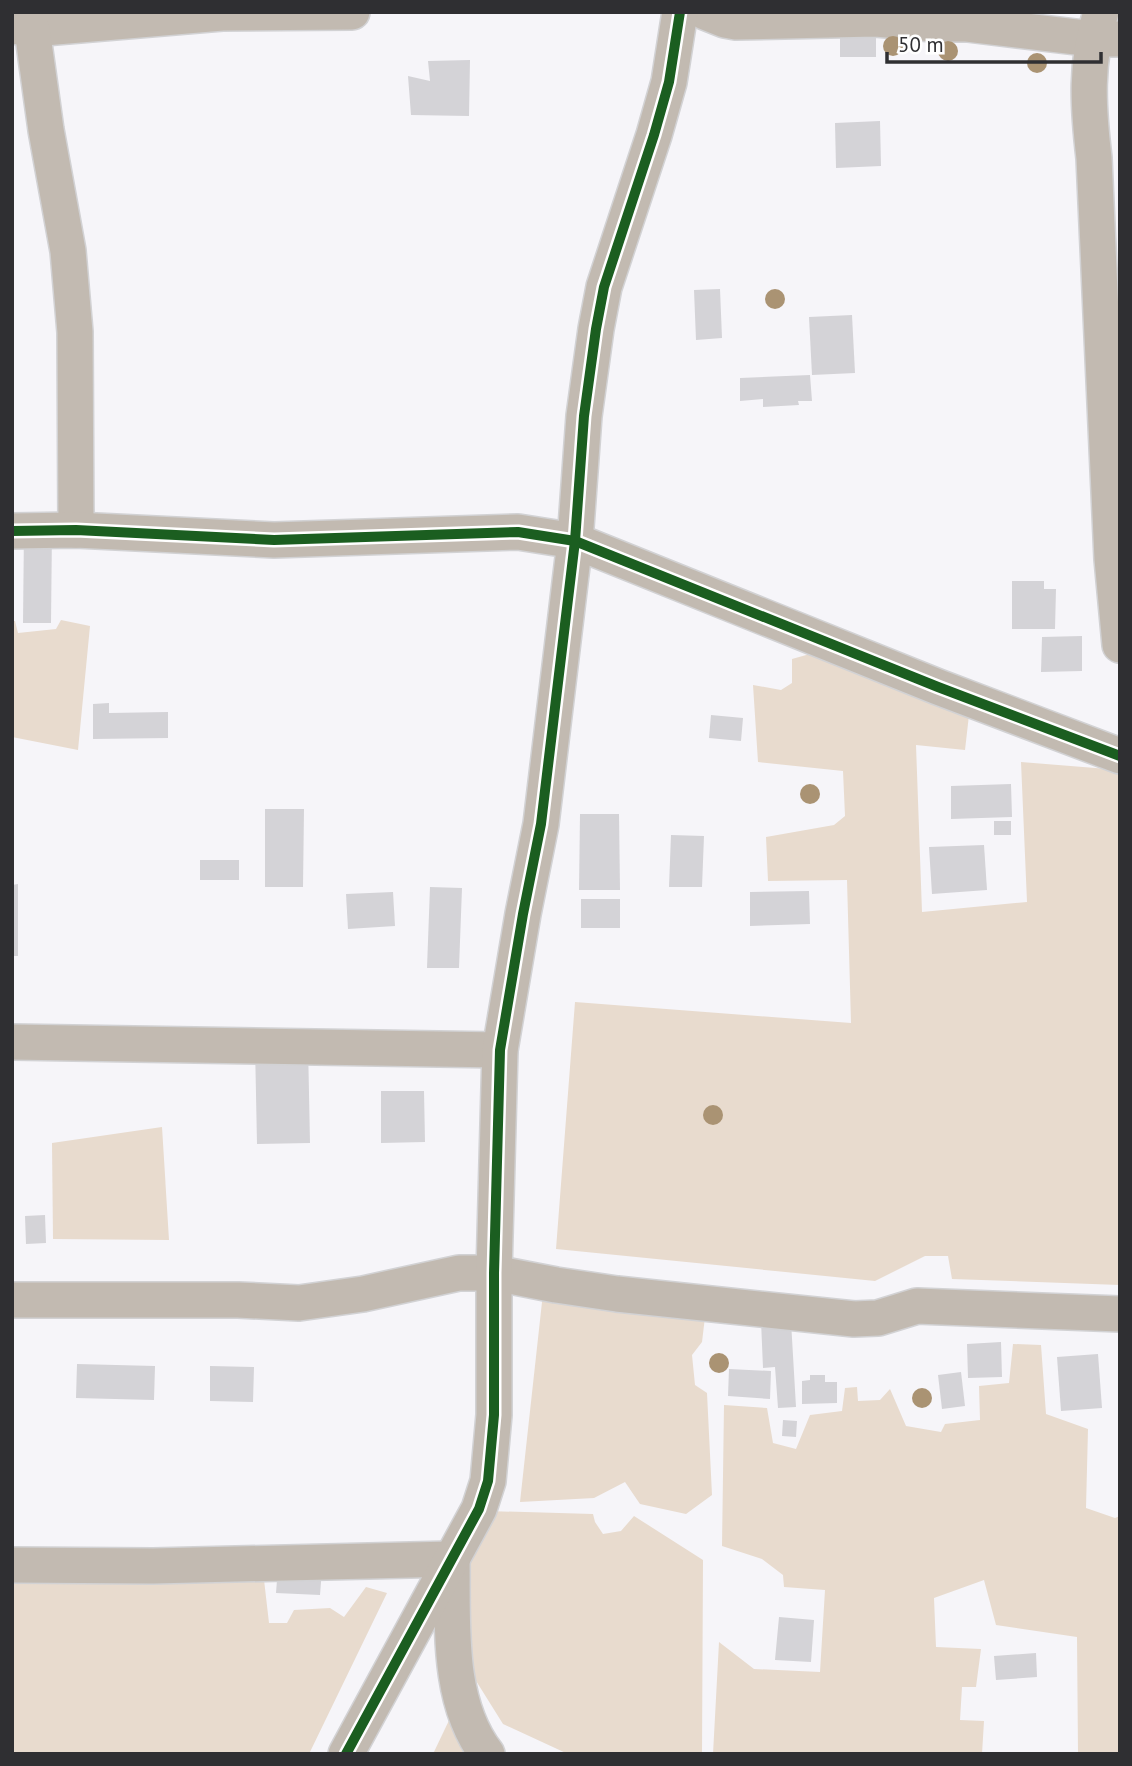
<svg xmlns="http://www.w3.org/2000/svg" width="1132" height="1766" font-family="'PT Sans',sans-serif">
  <style>
    .green { fill: #e8dbce }
    .building { fill: #d4d3d7 }
    .lines { fill: none; stroke-linecap: round; stroke-linejoin: round }
    .minor-casing { stroke: #d2d2d4; stroke-width: 38 }
    .minor { stroke: #c2bab1; stroke-width: 35 }
    .cycleway-casing { stroke: #fff; stroke-width: 15 }
    .cycleway { stroke: #1b5e20; stroke-width: 10 }
    .tree { fill: #aa9373 }
  </style>
  <rect width="100%" height="100%" fill="#f6f5f9"/>
  <g class="green">
    <polygon points="61,620 90,626 78,750 12,737 12,621 15,621 18,633 56,629"/>
    <polygon points="824,650 969,715 965,750 916,745 922,912 1027,902 1021,762 1120,770 1120,1285 952,1279 948,1256 925,1256 875,1281 556,1249 575,1002 851,1023 847,880 768,881 766,837 834,825 845,816 843,771 758,762 753,685 781,690 792,683 792,659"/>
    <polygon points="162,1127 169,1240 53,1239 52,1143"/>
    <polygon points="543,1293 705,1317 702,1342 692,1355 695,1385 707,1393 712,1495 686,1514 640,1504 625,1482 594,1498 520,1502"/>
    <polygon points="1013,1344 1041,1345 1046,1414 1088,1429 1086,1508 1115,1518 1120,1516 1120,1754 1078,1753 1077,1637 996,1625 984,1580 934,1598 936,1647 981,1649 976,1687 962,1687 960,1720 984,1721 982,1754 713,1754 719,1642 754,1669 820,1672 825,1590 784,1587 783,1575 762,1559 722,1546 724,1405 767,1408 773,1443 796,1449 810,1415 842,1411 845,1388 857,1387 858,1401 880,1400 890,1389 906,1426 941,1432 945,1424 980,1420 979,1386 1009,1383"/>
    <polygon points="488,1511 593,1514 595,1522 603,1534 621,1531 634,1516 703,1560 702,1754 568,1754 503,1724 463,1660 461,1581"/>
    <polygon points="12,1570 263,1571 269,1623 287,1623 294,1610 330,1608 344,1617 366,1587 387,1593 309,1754 12,1754"/>
    <polygon points="453,1712 479,1754 433,1754"/>
  </g>
  <g class="building">
    <rect x="840" y="22" width="36" height="35"/>
    <polygon points="470,60 469,116 411,115 408,76 430,81 428,61"/>
    <polygon points="880,121 881,166 836,168 835,123"/>
    <polygon points="720,289 722,338 696,340 694,290"/>
    <polygon points="852,315 855,373 812,375 809,317"/>
    <polygon points="810,375 812,401 798,401 799,405 763,407 763,399 740,401 740,378"/>
    <polygon points="24,529 52,529 51,623 23,623"/>
    <polygon points="1012,581 1044,581 1044,589 1056,589 1055,629 1012,629"/>
    <polygon points="1082,636 1082,671 1041,672 1042,637"/>
    <polygon points="109,703 109,713 168,712 168,738 93,739 93,704"/>
    <polygon points="711,715 743,718 741,741 709,738"/>
    <polygon points="1011,784 1012,817 951,819 951,786"/>
    <polygon points="265,809 304,809 303,887 265,887"/>
    <polygon points="580,814 619,814 620,890 579,890"/>
    <rect x="994" y="821" width="17" height="14"/>
    <polygon points="671,835 704,836 702,887 669,887"/>
    <polygon points="984,845 987,890 932,894 929,847"/>
    <rect x="200" y="860" width="39" height="20"/>
    <polygon points="18,884 18,956 12,956 12,885"/>
    <polygon points="430,887 462,888 459,968 427,968"/>
    <polygon points="809,891 810,924 750,926 750,892"/>
    <polygon points="393,892 395,926 348,929 346,894"/>
    <rect x="581" y="899" width="39" height="29"/>
    <polygon points="308,1044 310,1143 257,1144 255,1045"/>
    <polygon points="381,1091 424,1091 425,1142 381,1143"/>
    <polygon points="45,1215 46,1243 26,1244 25,1216"/>
    <polygon points="790,1304 796,1407 778,1408 775,1367 763,1368 761,1321"/>
    <polygon points="1001,1342 1002,1377 968,1378 967,1344"/>
    <polygon points="1098,1354 1102,1408 1061,1411 1057,1357"/>
    <polygon points="77,1364 155,1366 154,1400 76,1398"/>
    <polygon points="210,1366 254,1367 253,1402 210,1401"/>
    <polygon points="729,1369 771,1371 770,1399 728,1396"/>
    <polygon points="961,1372 965,1406 942,1409 938,1375"/>
    <polygon points="810,1375 825,1375 825,1382 837,1382 837,1403 802,1404 802,1381 810,1380"/>
    <polygon points="783,1420 797,1421 796,1437 782,1436"/>
    <polygon points="278,1567 322,1569 320,1595 276,1593"/>
    <polygon points="779,1617 814,1620 811,1662 775,1660"/>
    <polygon points="1036,1653 1037,1677 996,1680 994,1656"/>
  </g>
  <g class="lines">
    <g class="minor-casing">
      <g id="minor">
        <polyline points="705,12 725,20 736,22 876,19 933,24 967,24 1093,39 1120,39"/>
        <path d="M 1101,12 C 1085,62 1088,107 1094,158 L 1112,559 L 1120,645"/>
        <polyline points="12,26 32,29 222,13 352,12"/>
        <polyline points="32,29 46,130 68,251 75,332 76,530"/>
        <polyline points="12,531 76,530 274,540 518,532 575,541 938,687 1120,756"/>
        <polyline points="12,1042 500,1050"/>
        <polyline points="12,1300 238,1300 299,1303 363,1294 459,1273 494,1273 556,1285 617,1294 854,1319 878,1318 917,1306 1120,1314"/>
        <path d="M 12,1565 L 153,1566 L 452,1559 C 453,1622 446,1701 487,1754"/>
        <polyline points="346,1754 479,1509 488,1481 494,1415 494,1273 500,1050 523,914 541,824 575,541 584,416 596,329 604,287 654,135 669,82 680,12"/>
      </g>
    </g>
    <use href="#minor" class="minor"/>
    <g class="cycleway-casing">
      <g id="cycleway">
        <polyline points="12,531 76,530 274,540 518,532 575,541 938,687 1120,756"/>
        <polyline points="346,1754 479,1509 488,1481 494,1415 494,1273 500,1050 523,914 541,824 575,541 584,416 596,329 604,287 654,135 669,82 680,12"/>
      </g>
    </g>
    <use href="#cycleway" class="cycleway"/>
  </g>
  <g class="tree">
    <circle cx="893" cy="46" r="10"/>
    <circle cx="948" cy="51" r="10"/>
    <circle cx="1037" cy="63" r="10"/>
    <circle cx="775" cy="299" r="10"/>
    <circle cx="810" cy="794" r="10"/>
    <circle cx="713" cy="1115" r="10"/>
    <circle cx="719" cy="1363" r="10"/>
    <circle cx="922" cy="1398" r="10"/>
  </g>
  <rect width="1132" height="1766" fill="none" stroke="#2f2f32" stroke-width="28"/>
  <path d="M887 52v10h214v-10" fill="none" stroke="#2f2f32" stroke-width="3.5"/>
  <text x="898" y="52" font-size="21" fill="#2f2f32" stroke="#ffffff" stroke-width="5" paint-order="stroke">50 m</text>
</svg>
